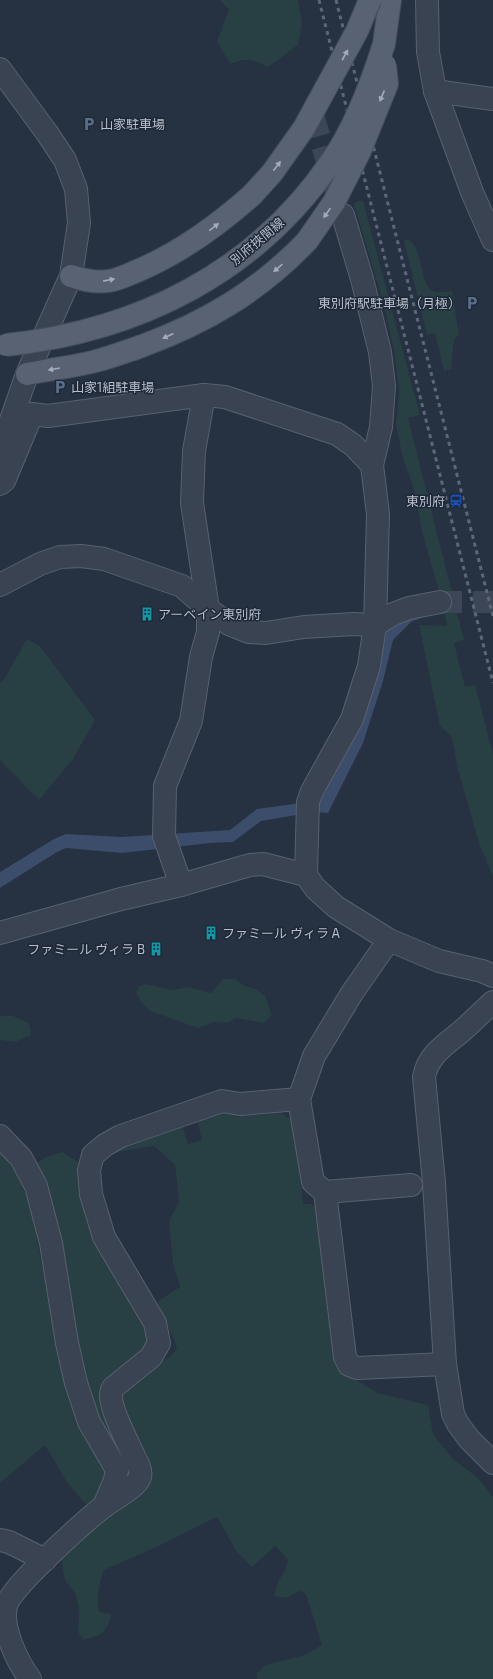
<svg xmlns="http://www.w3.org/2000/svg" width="493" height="1679" font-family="'Exo 2','Noto Sans JP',sans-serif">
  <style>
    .green { fill: #283f43 }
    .water { fill: #3b4d6b }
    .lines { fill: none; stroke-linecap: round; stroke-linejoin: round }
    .minor-tunnel { stroke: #3c4657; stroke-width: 22; stroke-dasharray: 22 11; stroke-linecap: butt }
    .minor-casing { stroke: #58616f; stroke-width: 24 }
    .major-casing { stroke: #444c5b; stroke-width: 24 }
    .minor { stroke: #3a4352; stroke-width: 22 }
    .major { stroke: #586272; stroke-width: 22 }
    .rail { stroke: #5c6779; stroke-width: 3; stroke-dasharray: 4 4; stroke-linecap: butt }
    .major-bridge-casing { stroke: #444c5b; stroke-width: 24; stroke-linecap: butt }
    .major-bridge { stroke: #586272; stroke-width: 22 }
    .oneway { fill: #a4acba }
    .labels { text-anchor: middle; stroke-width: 3; stroke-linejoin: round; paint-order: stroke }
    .poi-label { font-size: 13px; fill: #b7bfcc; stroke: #1f2837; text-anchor: start }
    .street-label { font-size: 13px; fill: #b7bfcc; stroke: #1f2837 }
  </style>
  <rect width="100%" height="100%" fill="#263142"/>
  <g class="green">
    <path d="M 220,0 L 298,0 L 302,23 L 298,45 L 268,67 C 252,60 247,57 230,64 L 217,41 L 229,10 Z"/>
    <polygon points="358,201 363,201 420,415 408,418 464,640 454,643 465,687 475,685 493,754 493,877 479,843 458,769 452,737 440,726 419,625 447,626 440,595 423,535 413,486 403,459 396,425 399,392 395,356 384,305 354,204"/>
    <path d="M 407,239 C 424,245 418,288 436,292 C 440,293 447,291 452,291 L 459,335 L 454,339 L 451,369 L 444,371 L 435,333 L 427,335 L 404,241 Z"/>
    <polygon points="27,639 40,646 95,720 73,759 39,800 0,760 0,683 4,679"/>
    <polygon points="223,979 235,979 245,986 256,989 265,996 272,1015 264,1023 236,1018 227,1023 214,1022 198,1028 150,1011 140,1001 136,992 139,987 145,984 173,990 187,987 211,993"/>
    <polygon points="0,1016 13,1016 29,1023 31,1035 16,1042 0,1040"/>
    <path d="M 223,1113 L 241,1116 L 281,1113 L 295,1122 L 303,1204 C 310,1204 313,1203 318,1209 L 342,1372 L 378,1393 L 428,1405 L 433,1434 L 453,1459 L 478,1478 L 493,1497 L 493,1679 L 257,1679 L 256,1674 L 265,1665 L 302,1656 L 322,1645 L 306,1594 L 299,1591 L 286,1598 L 274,1596 L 278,1581 L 285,1571 L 288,1560 L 275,1546 L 252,1567 L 236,1551 L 217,1517 L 159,1546 L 104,1570 C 99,1585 96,1597 99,1612 L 111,1614 C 109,1631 99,1638 83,1639 L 78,1632 L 79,1611 L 76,1595 L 65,1580 L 61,1558 L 138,1489 L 122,1409 L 121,1392 L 154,1365 L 170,1357 L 177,1349 C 173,1331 160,1319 158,1301 L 180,1287 L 173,1263 L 169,1221 L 179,1202 L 175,1165 L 154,1146 L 106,1154 L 111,1149 L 182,1125 L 188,1144 L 202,1140 L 197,1120 Z"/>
    <path d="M 0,1151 C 38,1194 35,1247 50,1299 C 67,1356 87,1413 105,1469 C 108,1483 96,1496 88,1507 L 66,1481 L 45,1445 L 0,1483 Z"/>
    <polygon points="62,1152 76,1160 81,1165 130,1297 148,1334 148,1346 110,1380 134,1472 127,1480 128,1468 104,1428 95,1408 84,1372 35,1164 46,1157"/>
  </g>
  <polygon class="water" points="440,605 441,613 423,617 411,622 393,640 383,681 363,743 328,813 314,812 261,821 233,842 210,843 122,853 66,848 57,852 0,888 0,872 54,839 66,834 122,837 230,830 257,809 301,803 384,632 397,620"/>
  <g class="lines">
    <g class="minor-tunnel">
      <polyline points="313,115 341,208"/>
      <polyline points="440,602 493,602"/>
    </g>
    <g class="minor-casing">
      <g id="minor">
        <polyline points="427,0 428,52 435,91 472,192 493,240"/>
        <polyline points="0,69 47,133 65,160 76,189 79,223 71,276 27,374 0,452"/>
        <polyline points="435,91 493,99"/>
        <polyline points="343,215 362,279 380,352 384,386 381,427 372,465"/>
        <polyline points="0,484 4,481 32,414 48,416 204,395 225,397 337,434 353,445 372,465 378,514 375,625 369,666 352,719 312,791 308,802 306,875 315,888 336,907 389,940"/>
        <polyline points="0,585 40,564 60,557 81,556 104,559 182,586 208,609 229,624 249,632 266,633 304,627 354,624 375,625 393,614 409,608 440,602"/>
        <polyline points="181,885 164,836 165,786 191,721 201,657 208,632 208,609 192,503 194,451 204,395"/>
        <polyline points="0,933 121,899 181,885 250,865 263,864 306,875"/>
        <path d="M 493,1002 C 483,1011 473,1021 463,1030 C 447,1044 428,1054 424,1077 L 434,1183 L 445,1364 L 453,1414 L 458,1424 L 469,1439 L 493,1463"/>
        <polyline points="299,1099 313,1182 325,1192 345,1357 349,1365 357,1368 445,1364"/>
        <polyline points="0,1136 21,1158 36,1186 51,1243 67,1343 76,1383 89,1422 117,1470 115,1480 104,1506"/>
        <polyline points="325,1192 411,1185"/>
        <polyline points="0,1540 9,1542 45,1560"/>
        <path d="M 30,1679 C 17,1661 1,1628 6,1606 C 11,1587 84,1522 103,1507 C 112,1500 137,1487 140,1477 C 142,1469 136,1461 133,1454 C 127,1441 110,1408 111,1395 C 111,1392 112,1389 114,1387 L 151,1357 L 159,1343 L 155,1323 L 104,1237 L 91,1194 L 89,1170 L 93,1155 L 105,1145 L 121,1136 L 222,1101 L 240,1104 L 299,1099 L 314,1056 L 352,993 L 389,940 L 439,961 L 482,971 L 493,976"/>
      </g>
    </g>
    <g class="major-casing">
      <g id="major">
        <polyline points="384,44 390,0"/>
        <path d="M 71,276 C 83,280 95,283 108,281 C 118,280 127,275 137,271 C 180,253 217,226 252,195"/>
        <path d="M 27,374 C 50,369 74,367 96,361 C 112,357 127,351 142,346 C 207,322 259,291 307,241"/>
      </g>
    </g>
    <use href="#minor" class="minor"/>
    <use href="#major" class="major"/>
    <g class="rail">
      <polyline points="319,0 493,683"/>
      <polyline points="336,0 493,616"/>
    </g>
    <g class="major-bridge-casing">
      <g id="major-bridge">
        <polyline points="252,195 272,173 304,128 357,31 370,0"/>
        <polyline points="307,241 334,202 360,151 387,84 385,65"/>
        <path d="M 6,345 C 138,331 255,273 331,162 C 354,129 372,82 384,44"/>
      </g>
    </g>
    <use href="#major-bridge" class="major-bridge"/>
  </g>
  <defs><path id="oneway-solid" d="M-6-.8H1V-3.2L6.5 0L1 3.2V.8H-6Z"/></defs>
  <g class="oneway">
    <use href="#oneway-solid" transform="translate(345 55) rotate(-61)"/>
    <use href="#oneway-solid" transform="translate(382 96) rotate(113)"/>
    <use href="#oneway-solid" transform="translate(277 166) rotate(-53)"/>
    <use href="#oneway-solid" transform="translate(327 213) rotate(125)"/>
    <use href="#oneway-solid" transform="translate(214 227) rotate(-38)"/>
    <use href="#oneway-solid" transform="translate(278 268) rotate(138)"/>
    <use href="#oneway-solid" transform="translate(109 280) rotate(-11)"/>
    <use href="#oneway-solid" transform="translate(168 336) rotate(156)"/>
    <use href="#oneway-solid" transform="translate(54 369) rotate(170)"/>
  </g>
  <defs>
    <g id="parking-bare" transform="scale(1.08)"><path d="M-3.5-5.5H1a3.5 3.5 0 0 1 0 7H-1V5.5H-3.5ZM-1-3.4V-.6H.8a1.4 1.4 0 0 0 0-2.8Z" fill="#5c6f8a" stroke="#1f2837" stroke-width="2.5" paint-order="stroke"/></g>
    <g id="station-bare" transform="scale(1.08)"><path d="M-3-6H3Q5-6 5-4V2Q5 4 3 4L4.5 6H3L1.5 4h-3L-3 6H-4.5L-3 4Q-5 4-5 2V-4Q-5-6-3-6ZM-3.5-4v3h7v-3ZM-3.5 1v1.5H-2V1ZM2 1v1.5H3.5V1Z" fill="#1a4fb4" stroke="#1f2837" stroke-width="2.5" paint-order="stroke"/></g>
    <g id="building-bare" transform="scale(1.08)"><path d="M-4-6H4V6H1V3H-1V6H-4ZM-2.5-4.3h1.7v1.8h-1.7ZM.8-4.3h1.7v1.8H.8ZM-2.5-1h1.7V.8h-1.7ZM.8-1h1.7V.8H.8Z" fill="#0f9aa8" stroke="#1f2837" stroke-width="2.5" paint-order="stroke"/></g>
  </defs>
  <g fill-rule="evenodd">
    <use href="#parking-bare" x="89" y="124"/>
    <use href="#parking-bare" x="472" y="303"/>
    <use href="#parking-bare" x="60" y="387"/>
    <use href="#station-bare" x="456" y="501"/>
    <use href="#building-bare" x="147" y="614"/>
    <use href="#building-bare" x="211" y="933"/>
    <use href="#building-bare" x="156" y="949"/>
  </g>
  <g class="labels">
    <g class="poi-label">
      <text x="100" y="129">山家駐車場</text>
      <text x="461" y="308" text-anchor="end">東別府駅駐車場（月極）</text>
      <text x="71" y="392">山家1組駐車場</text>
      <text x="445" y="506" text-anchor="end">東別府</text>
      <text x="158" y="619">アーベイン東別府</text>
      <text x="222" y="938">ファミール ヴィラ A</text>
      <text x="145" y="954" text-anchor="end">ファミール ヴィラ B</text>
    </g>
    <g class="street-label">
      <text transform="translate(257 241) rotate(-40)" y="5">別府挾間線</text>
    </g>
  </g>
</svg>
